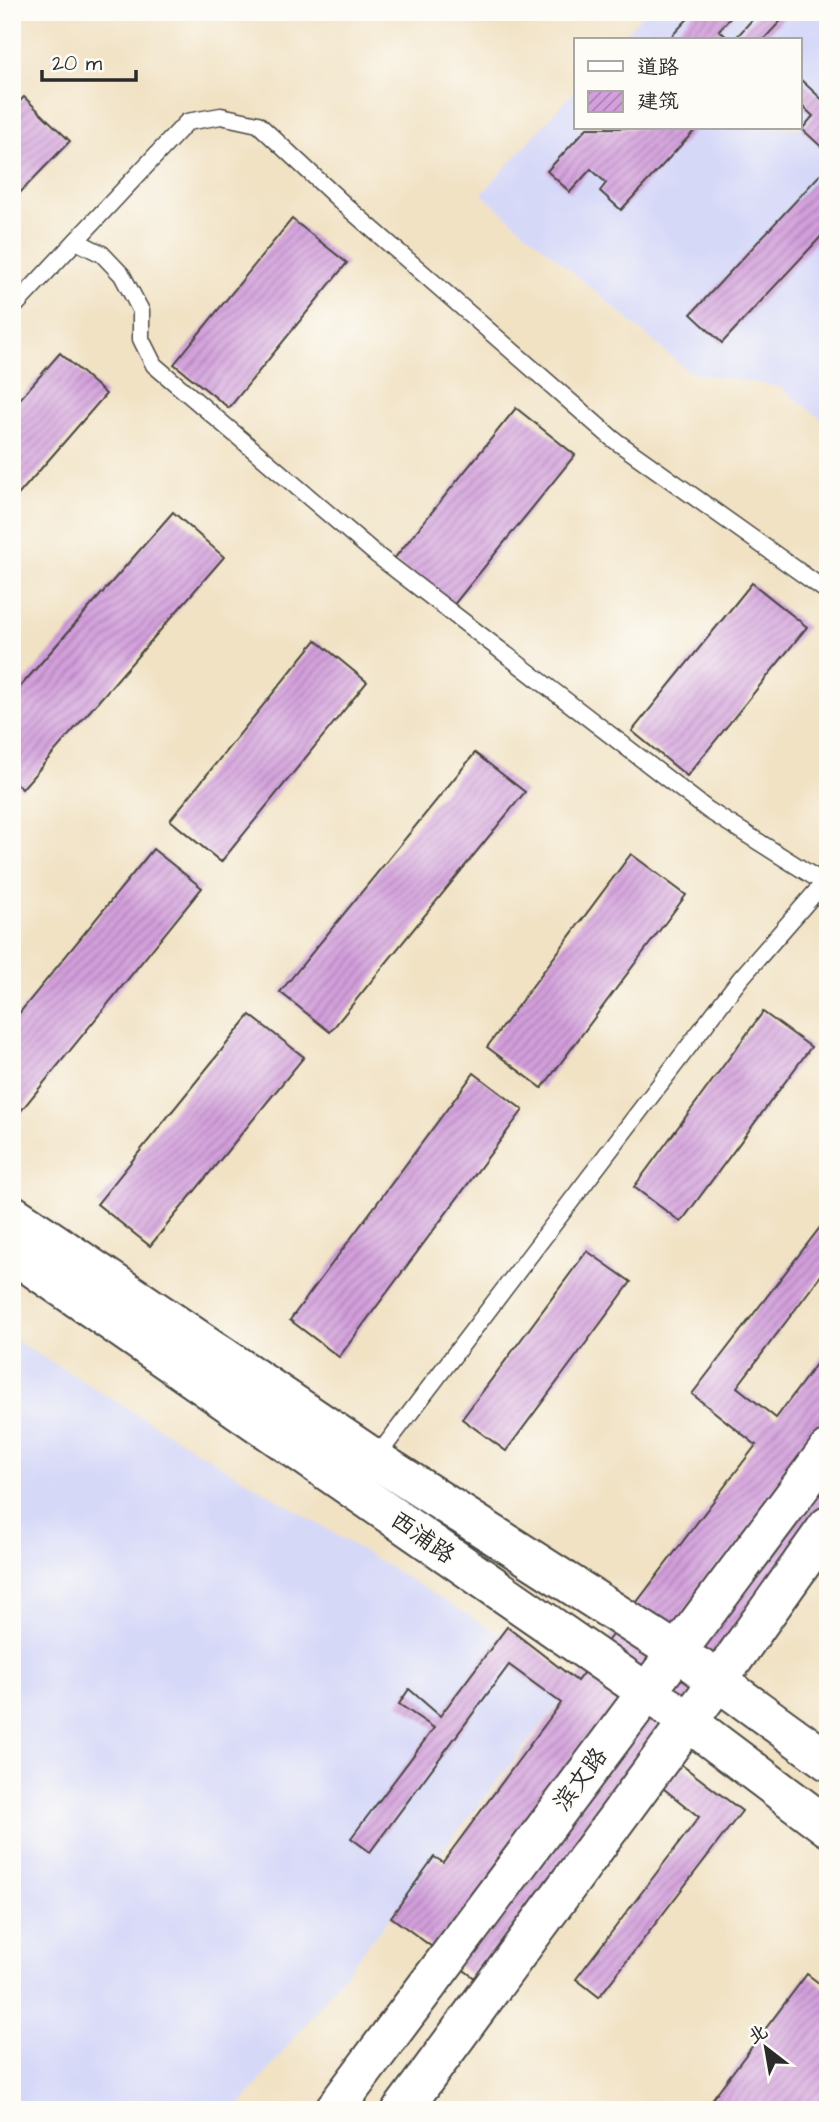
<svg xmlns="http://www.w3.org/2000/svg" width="840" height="2122" font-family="'Architects Daughter','LXGW WenKai TC',sans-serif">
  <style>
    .built { fill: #d6d8f8 }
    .building { fill: url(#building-hatch) }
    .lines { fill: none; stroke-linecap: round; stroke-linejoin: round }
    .service-casing { stroke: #494642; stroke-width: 19 }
    .tertiary-casing { stroke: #494642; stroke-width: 42 }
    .secondary-casing { stroke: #494642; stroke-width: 42 }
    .service { stroke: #fff; stroke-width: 16 }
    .tertiary { stroke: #fff; stroke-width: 38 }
    .secondary { stroke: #fff; stroke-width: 38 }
    .labels { text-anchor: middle; stroke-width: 5; stroke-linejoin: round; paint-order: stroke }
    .street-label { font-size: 24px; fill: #2b2b2b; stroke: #fdfcf7 }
  </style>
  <defs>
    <pattern id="building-hatch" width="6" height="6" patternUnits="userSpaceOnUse" patternTransform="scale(1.75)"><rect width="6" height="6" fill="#d39fdc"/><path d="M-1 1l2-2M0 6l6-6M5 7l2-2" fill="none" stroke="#ab82b3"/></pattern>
  </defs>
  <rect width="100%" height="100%" fill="#fdfcf7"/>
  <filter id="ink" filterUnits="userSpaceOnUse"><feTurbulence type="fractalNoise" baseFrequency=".0143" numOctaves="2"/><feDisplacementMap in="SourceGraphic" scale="14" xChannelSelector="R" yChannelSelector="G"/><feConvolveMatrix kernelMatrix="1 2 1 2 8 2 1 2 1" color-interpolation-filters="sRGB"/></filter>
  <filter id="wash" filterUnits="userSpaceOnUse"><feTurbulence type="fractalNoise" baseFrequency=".00686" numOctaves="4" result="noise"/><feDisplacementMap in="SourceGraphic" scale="28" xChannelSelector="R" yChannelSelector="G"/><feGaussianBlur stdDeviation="1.57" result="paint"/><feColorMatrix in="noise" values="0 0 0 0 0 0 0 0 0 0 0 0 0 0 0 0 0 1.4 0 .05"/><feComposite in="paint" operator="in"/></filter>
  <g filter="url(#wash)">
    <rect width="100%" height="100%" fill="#f1e2c4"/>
    <g class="built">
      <polygon points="645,12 828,12 828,424 780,387 689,372 482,194 576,89 576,128 800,128 800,40 620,40"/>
      <polygon points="12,1338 577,1681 237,2110 12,2110"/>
    </g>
    <g id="blocks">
      <g class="building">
        <polygon points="694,12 736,12 719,30 730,40 668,40"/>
        <polygon points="759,12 789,12 763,40 734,40"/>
        <polygon points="800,79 826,103 828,101 828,153 802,129 813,116 800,104"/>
        <polygon points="24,97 70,141 12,201 12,109"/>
        <polygon points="587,128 697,128 621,210 600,191 606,183 591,169 570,192 547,171"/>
        <polygon points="828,166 828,229 722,343 691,314"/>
        <polygon points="292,219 347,263 229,408 174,364"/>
        <polygon points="60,353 106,394 12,502 12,408"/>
        <polygon points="516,408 575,455 452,607 393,560"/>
        <polygon points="173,512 224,557 22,789 12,780 12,696"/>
        <polygon points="752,583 807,627 687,776 632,731"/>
        <polygon points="316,640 367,682 221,862 170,820"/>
        <polygon points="475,753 525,792 330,1032 280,992"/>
        <polygon points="153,849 202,888 12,1122 12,1022"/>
        <polygon points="631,854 686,895 542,1088 487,1047"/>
        <polygon points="763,1012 811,1047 681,1222 634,1187"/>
        <polygon points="250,1015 304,1057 150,1246 97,1204"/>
        <polygon points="474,1073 523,1110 339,1357 290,1320"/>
        <polygon points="828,1217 828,1266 737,1387 776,1418 828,1348 828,1510 653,1743 742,1811 599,1997 576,1979 699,1817 634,1765 483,1984 391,1917 434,1857 443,1862 561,1703 509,1665 370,1852 351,1838 434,1728 399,1704 409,1689 440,1716 507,1627 577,1681 756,1445 692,1394"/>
        <polygon points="587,1251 631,1282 506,1451 462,1419"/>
        <polygon points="807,1974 828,1990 828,2100 820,2110 704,2110"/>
      </g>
    </g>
  </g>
  <g filter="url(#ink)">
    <use href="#blocks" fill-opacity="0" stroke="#494642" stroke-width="2"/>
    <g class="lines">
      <g class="service-casing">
        <g id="service">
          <polyline points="76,241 102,254 122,275 141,311 141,339 154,365 378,556 708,810 824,883"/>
          <polyline points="12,309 187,122 221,116 258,124 347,207 613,439 828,592"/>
          <polyline points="375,1459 740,979 828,878"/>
        </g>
      </g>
      <g class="tertiary-casing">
        <g id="tertiary">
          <polyline points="12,1214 375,1459 675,1651"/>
          <polyline points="12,1253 645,1691"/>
        </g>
      </g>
      <g class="secondary-casing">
        <g id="secondary">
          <polyline points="697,1666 828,1761"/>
          <polyline points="667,1706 828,1827"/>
          <polyline points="334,2110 828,1450"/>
          <polyline points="402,2110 718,1681 828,1526"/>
        </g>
      </g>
      <use href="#service" class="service"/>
      <use href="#tertiary" class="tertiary"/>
      <use href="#secondary" class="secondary"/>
    </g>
  </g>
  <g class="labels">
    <g class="street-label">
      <text transform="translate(423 1537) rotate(35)" y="8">西浦路</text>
      <text transform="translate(580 1779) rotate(-53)" y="8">滨文路</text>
    </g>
  </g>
  <rect width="840" height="2122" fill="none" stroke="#fdfcf7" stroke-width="42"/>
  <rect x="574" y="38" width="228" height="91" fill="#fdfcf7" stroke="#a9a8a5" stroke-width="2"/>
  <rect x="588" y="61" width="35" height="10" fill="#ffffff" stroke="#a9a8a5" stroke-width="2"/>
  <text x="637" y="74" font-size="21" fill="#2b2b2b">道路</text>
  <rect x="588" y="91" width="35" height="21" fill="url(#building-hatch)" stroke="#a9a8a5" stroke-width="2"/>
  <text x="637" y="108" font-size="21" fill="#2b2b2b">建筑</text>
  <g transform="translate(766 2048) rotate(329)" stroke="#fdfcf7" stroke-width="5" paint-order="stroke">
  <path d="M0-5L12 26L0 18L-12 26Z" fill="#2b2b2b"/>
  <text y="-10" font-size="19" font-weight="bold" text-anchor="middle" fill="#2b2b2b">北</text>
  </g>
  <path d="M42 70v10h94v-10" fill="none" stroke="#2b2b2b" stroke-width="3.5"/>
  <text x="52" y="70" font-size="21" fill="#2b2b2b" stroke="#fdfcf7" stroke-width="5" paint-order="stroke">20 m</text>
</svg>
